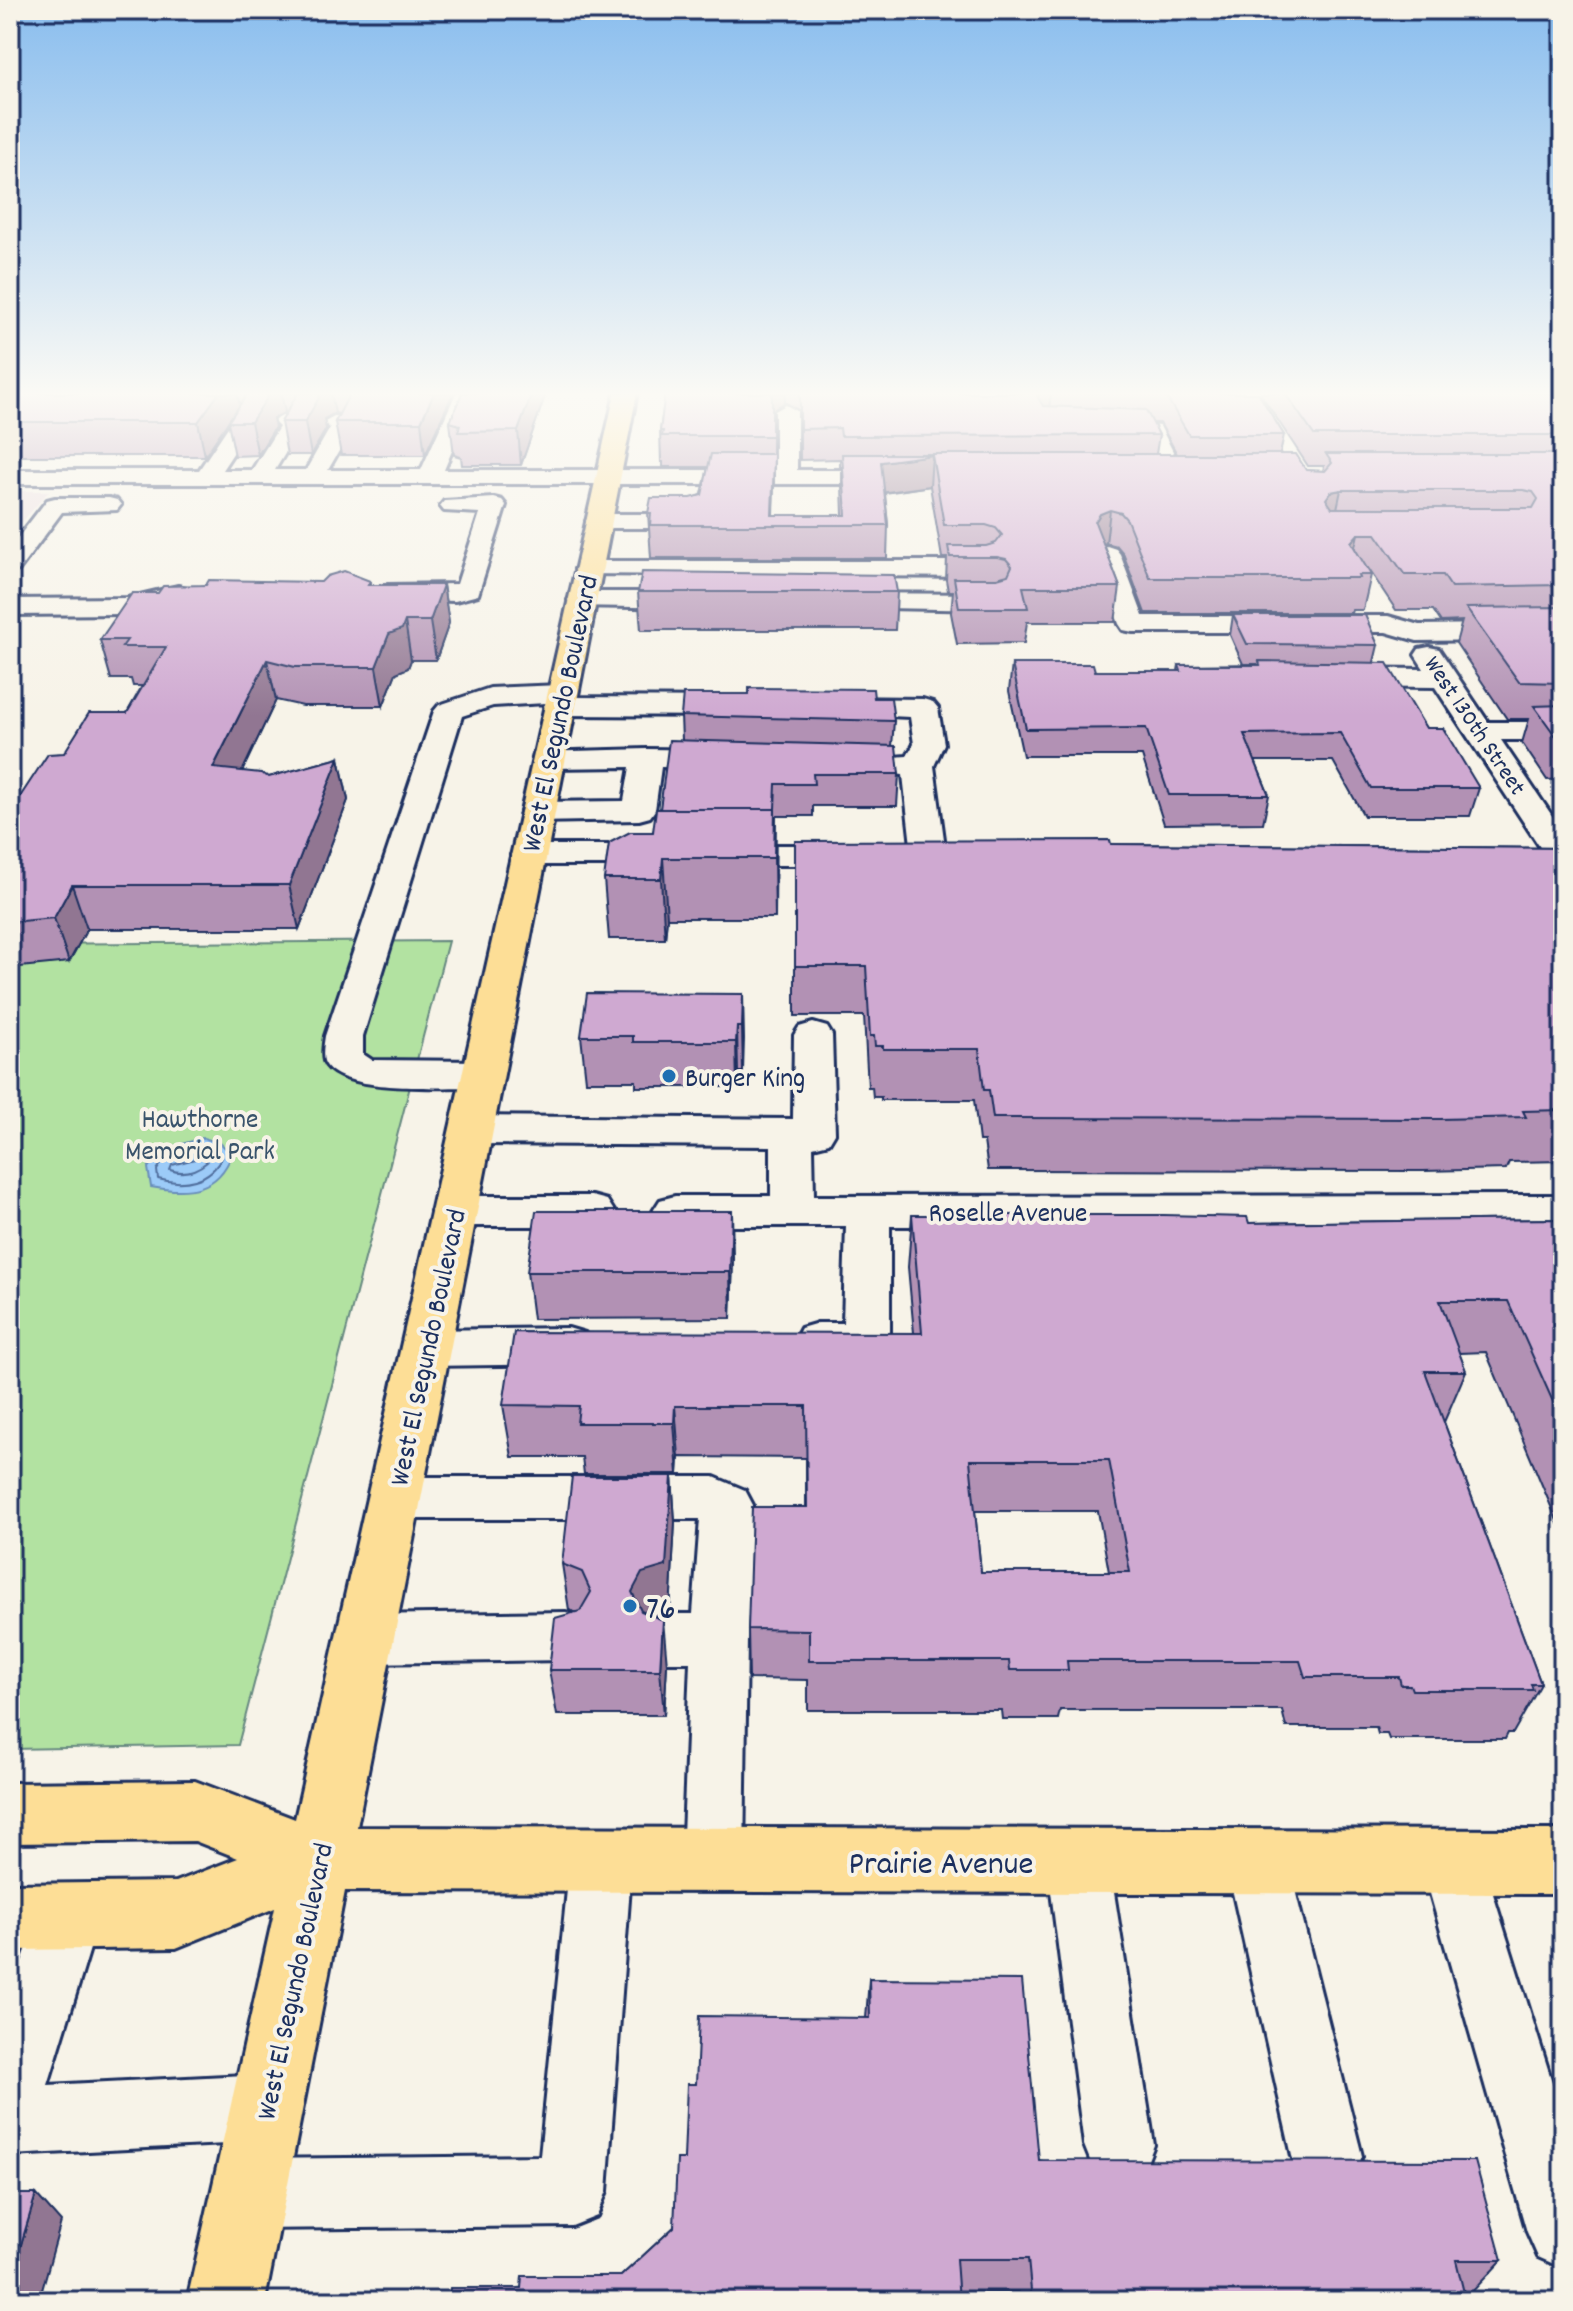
<svg xmlns="http://www.w3.org/2000/svg" width="1573" height="2311" font-family="Dekko,sans-serif">
  <style>
    .built { fill: #ebdde1 }
    .green { fill: #b2e2a1; stroke: #668880; stroke-width: 2 }
    .water { fill: #9ccbf8; stroke: #688dba; stroke-width: 2 }
    .lines { fill: none; stroke-linecap: round; stroke-linejoin: round }
    .shore { stroke: #4f6d9c; stroke-width: 2 }
    .minor-casing { stroke: #1b2f5e; stroke-width: 6 }
    .major-casing { stroke: #1b2f5e; stroke-width: 6 }
    .minor { fill: #f7f3e8; fill-rule: evenodd }
    .major { fill: #fdde96; fill-rule: evenodd }
    .wall { fill: #b291b4; stroke: #1b2f5e; stroke-width: 2; fill-rule: evenodd }
    .shaded-wall { fill: #917692; stroke: #1b2f5e; stroke-width: 2 }
    .building { fill: #cfa9d1; stroke: #1b2f5e; stroke-width: 2; fill-rule: evenodd }
    .poi-dot { fill: #1f6fb2; stroke: #f7f3e8; stroke-width: 3 }
    .labels { text-anchor: middle; stroke-width: 8; stroke-linejoin: round; paint-order: stroke }
    .far-street-label { font-size: 24px; fill: #1b2f5e; stroke: #f7f3e8 }
    .street-label { font-size: 28px; fill: #1b2f5e; stroke: #f7f3e8 }
    .poi-label { font-size: 28px; fill: #1b2f5e; stroke: #f7f3e8; text-anchor: start }
    .park-label { font-size: 28px; fill: #39536b; stroke: #f7f3e8 }
    .near-poi-label { font-size: 34px; fill: #1b2f5e; stroke: #f7f3e8; text-anchor: start }
    .near-street-label { font-size: 34px; fill: #1b2f5e; stroke: #f7f3e8 }
  </style>
  <rect width="100%" height="100%" fill="#f7f3e8"/>
  <filter id="ink" filterUnits="userSpaceOnUse"><feTurbulence type="fractalNoise" baseFrequency=".0125" numOctaves="2"/><feDisplacementMap in="SourceGraphic" scale="16" xChannelSelector="R" yChannelSelector="G"/><feConvolveMatrix kernelMatrix="1 2 1 2 8 2 1 2 1" color-interpolation-filters="sRGB"/></filter>
  <g filter="url(#ink)">
    <polygon class="built" points="10,491 49,491 10,536"/>
    <polygon class="green" points="448,941 238,1745 10,1749 10,944"/>
    <path class="water" d="M 203,1138 L 220,1143 L 232,1154 C 218,1192 187,1194 151,1187 L 148,1168 L 160,1150 Z"/>
    <g class="lines">
      <g class="shore">
        <path d="M 202,1147 L 216,1151 L 222,1157 C 210,1182 183,1186 158,1179 L 157,1170 L 166,1157 Z"/>
        <path d="M 202,1157 L 207,1162 C 196,1171 184,1175 170,1170 L 172,1165 Z"/>
      </g>
      <g class="minor-casing">
        <g id="minor">
          <polygon points="456,393 476,393 444,470 775,470 775,411 786,405 797,411 797,470 897,470 905,472 909,477 905,482 897,484 10,484 10,470 199,470 234,418 242,417 253,423 222,470 252,470 279,427 273,421 284,415 300,419 303,424 275,470 306,470 330,428 323,422 334,416 351,420 354,425 328,470 421,470"/>
          <polygon points="1108,422 1160,426 1186,477 1182,482 1166,482 1144,437 1100,434 1097,429"/>
          <polygon points="55,498 109,498 117,500 121,505 117,510 62,512 19,570 10,573 10,548 47,500"/>
          <polygon points="494,498 502,500 506,505 478,595 455,601 379,599 375,593 379,587 388,585 457,584 480,513 444,511 440,506 444,501"/>
          <polygon points="694,502 702,504 706,509 701,526 692,528 598,528 589,526 586,521 589,516 598,514 681,514 686,504"/>
          <polygon points="1107,546 1116,549 1120,554 1143,616 1388,616 1419,625 1563,623 1563,639 1417,641 1386,632 1133,632 1123,630 1119,624 1094,554 1098,549"/>
          <polygon points="588,561 983,561 992,564 996,569 992,574 983,577 579,574 575,569 579,564"/>
          <polygon points="178,586 187,588 191,594 187,600 127,614 10,615 10,599 127,598"/>
          <polygon points="581,592 696,592 705,594 709,600 705,606 696,608 572,606 568,600 572,594"/>
          <polygon points="838,593 993,594 1002,596 1006,602 1002,608 993,610 829,607 825,601 829,595"/>
          <polygon points="1429,647 1439,649 1488,722 1563,722 1563,740 1501,740 1563,832 1563,867 1551,864 1435,687 1338,686 1328,683 1324,677 1328,671 1338,668 1424,669 1415,655 1419,649"/>
          <path d="M 561,685 L 571,688 L 576,694 L 573,697 L 738,698 L 748,701 L 753,707 L 748,713 L 738,716 L 559,715 L 549,712 L 544,706 L 546,703 L 493,706 L 462,716 L 363,1036 L 363,1054 L 372,1060 L 482,1061 L 496,1065 L 502,1074 L 496,1083 L 482,1087 C 451,1086 336,1095 324,1061 C 322,1054 324,1043 325,1036 L 434,711 L 439,705 L 490,688 Z"/>
          <polygon points="836,698 923,699 933,702 938,708 944,744 934,766 946,854 941,861 929,864 917,861 912,854 903,775 878,772 873,765 878,758 907,756 914,744 910,717 826,713 821,707 826,701"/>
          <polygon points="647,749 722,750 733,752 737,759 733,766 722,768 661,767 655,810 650,817 639,820 537,822 526,819 521,812 526,805 537,802 624,801 630,767 548,768 537,766 533,759 537,752"/>
          <polygon points="528,845 851,845 863,848 868,855 863,862 851,865 528,865 516,862 511,855 516,848"/>
          <path d="M 813,1023 L 827,1027 L 832,1035 L 835,1133 L 829,1143 L 813,1147 L 814,1196 L 1563,1195 L 1563,1225 L 890,1226 L 890,1340 L 883,1353 C 857,1361 827,1362 801,1354 L 794,1341 L 801,1328 L 818,1323 L 843,1323 L 846,1226 L 675,1226 L 660,1222 L 653,1211 L 660,1200 L 675,1196 L 771,1196 L 771,1146 L 471,1144 L 456,1140 L 450,1130 L 456,1120 L 471,1116 L 793,1119 L 794,1035 L 799,1027 Z"/>
          <polygon points="453,1196 592,1196 607,1200 614,1211 607,1222 592,1226 453,1226 438,1222 431,1211 438,1200"/>
          <polygon points="568,1328 585,1333 592,1346 585,1359 568,1364 425,1366 408,1361 401,1348 408,1335 425,1330"/>
          <polygon points="394,1477 714,1477 745,1490 753,1505 747,1638 744,1861 735,1882 713,1891 691,1882 682,1861 690,1662 668,1662 648,1655 640,1638 648,1621 668,1614 693,1614 700,1519 394,1519 376,1513 368,1498 376,1483"/>
          <polygon points="566,1612 586,1619 594,1636 586,1653 566,1660 364,1663 344,1656 336,1639 344,1622 364,1615"/>
          <polygon points="601,1830 623,1839 632,1860 607,2191 597,2216 572,2226 248,2229 223,2219 213,2194 223,2169 248,2159 540,2156 570,1860 579,1839"/>
          <polygon points="1078,1831 1100,1840 1109,1861 1154,2145 1144,2170 1119,2180 1094,2170 1084,2145 1047,1861 1056,1840"/>
          <polygon points="1257,1832 1279,1841 1288,1862 1362,2156 1352,2181 1327,2191 1302,2181 1292,2156 1226,1862 1235,1841"/>
          <polygon points="1452,1832 1474,1841 1483,1862 1563,2117 1563,2268 1538,2257 1527,2232 1421,1862 1430,1841"/>
          <polygon points="68,1884 90,1894 100,1916 48,2085 266,2074 290,2084 300,2108 290,2132 266,2142 10,2155 10,1995 46,1894"/>
        </g>
      </g>
      <g class="major-casing">
        <polygon id="major" points="615,393 637,393 357,1827 1563,1830 1563,1894 345,1891 265,2301 187,2301 275,1908 176,1948 10,1950 10,1884 176,1882 238,1858 195,1841 10,1843 10,1783 195,1781 295,1819"/>
      </g>
      <use href="#minor" class="minor"/>
      <use href="#major" class="major"/>
    </g>
    <g class="wall">
      <polygon points="10,393 453,393 425,455 341,455 335,422 339,414 335,413 324,419 326,429 311,455 287,455 281,422 287,413 285,412 273,419 275,427 258,455 235,456 228,422 232,416 205,456 10,456"/>
      <polygon points="462,393 546,393 521,465 462,465 461,457 454,455 450,422"/>
      <path d="M 665,393 L 1258,393 L 1284,435 L 1280,454 L 1306,470 L 1323,471 L 1324,466 L 1308,466 L 1260,393 L 1563,393 L 1563,779 L 1547,780 L 1522,743 L 1529,719 L 1507,719 L 1456,643 L 1462,621 L 1441,622 L 1433,610 L 1396,610 L 1368,568 L 1367,568 L 1371,575 L 1363,610 L 1352,610 L 1351,613 L 1145,613 L 1123,553 L 1117,546 L 1106,543 L 1104,544 L 1120,587 L 1115,622 L 1027,622 L 1024,643 L 957,644 L 951,613 L 953,591 L 948,591 L 946,580 L 947,558 L 942,558 L 930,486 L 885,493 L 888,525 L 887,558 L 651,558 L 648,513 L 702,495 L 708,467 L 663,467 L 663,462 L 661,462 L 660,431 ZM 785,402 L 800,411 L 800,460 L 840,459 L 840,467 L 842,467 L 842,486 L 843,515 L 773,515 L 774,486 L 772,411 ZM 1153,423 L 1160,423 L 1177,454 L 1156,454 L 1159,435 Z"/>
      <polygon points="370,581 370,585 443,585 449,623 436,660 411,660 408,668 396,673 383,706 303,706 276,700 242,771 269,777 339,758 348,800 299,929 87,929 69,962 20,967 10,966 10,812 127,713 142,686 133,686 131,679 111,679 100,640 158,593 206,585"/>
      <polygon points="638,592 897,592 895,630 641,630"/>
      <polygon points="1233,615 1378,645 1374,662 1426,728 1479,788 1470,816 1364,816 1333,761 1255,761 1269,795 1263,823 1164,824 1142,756 1023,756 1009,691 1012,664 1095,671 1178,671 1179,665 1258,664 1243,664 1230,635"/>
      <polygon points="874,698 894,721 892,746 899,774 897,806 813,806 813,816 776,816 775,918 667,918 665,939 609,939 604,879 653,832 682,740 681,716"/>
      <polygon points="795,841 1563,848 1563,1161 1509,1162 1506,1169 1423,1171 988,1170 984,1141 979,1141 974,1100 881,1100 881,1097 873,1097 872,1087 868,1087 864,1016 795,1016"/>
      <polygon points="743,994 743,1072 738,1072 737,1087 636,1087 636,1081 586,1081 581,1036"/>
      <path d="M 912,1215 L 1249,1223 L 1563,1219 L 1563,1535 L 1486,1352 L 1459,1353 L 1466,1371 L 1444,1422 L 1541,1684 L 1513,1733 L 1508,1733 L 1505,1739 L 1389,1739 L 1387,1734 L 1378,1734 L 1376,1727 L 1286,1727 L 1282,1710 L 1060,1710 L 1058,1719 L 1002,1719 L 1001,1710 L 808,1710 L 808,1680 L 749,1679 L 748,1629 L 806,1507 L 806,1458 L 679,1457 L 678,1474 L 584,1474 L 582,1457 L 512,1457 L 503,1405 L 914,1333 L 908,1267 ZM 975,1511 L 1098,1511 L 1109,1572 L 981,1572 Z"/>
      <polygon points="733,1257 731,1318 533,1319 527,1272"/>
      <polygon points="672,1476 675,1522 670,1611 653,1616 667,1665 664,1715 557,1715 549,1670 575,1612 569,1610 562,1564"/>
      <polygon points="869,1979 1039,2160 1502,2260 1471,2293 1464,2293 1466,2301 1019,2301 1018,2292 449,2296 621,2276 674,2227 684,2159 696,2084 866,2018"/>
    </g>
    <g class="shaded-wall">
      <polygon points="219,393 237,393 242,414 232,416 205,456 198,422"/>
      <polygon points="265,393 281,393 285,412 273,419 275,427 258,455 251,422"/>
      <polygon points="315,393 331,393 335,413 324,419 326,429 311,455 305,422"/>
      <polygon points="434,393 453,393 425,455 421,422"/>
      <polygon points="532,393 546,393 521,465 518,431"/>
      <polygon points="772,393 785,393 785,402 772,411 772,467"/>
      <polygon points="1040,393 1051,393 1048,418 1037,396"/>
      <polygon points="774,454 774,486 772,525"/>
      <polygon points="932,455 930,486 880,493 881,462"/>
      <polygon points="1341,490 1334,523 1326,499 1331,492"/>
      <polygon points="1110,510 1106,543 1096,547 1095,522 1100,514"/>
      <polygon points="1358,534 1350,568 1351,542"/>
      <polygon points="443,585 449,623 436,660 430,621"/>
      <polygon points="405,621 411,660 408,668 396,673 383,706 376,667 389,634"/>
      <polygon points="267,660 276,700 224,810 213,768"/>
      <polygon points="339,758 348,800 299,929 289,885"/>
      <polygon points="775,809 775,918 774,858"/>
      <polygon points="663,858 667,918 665,939 661,879"/>
      <polygon points="72,885 87,929 69,962 54,918"/>
      <polygon points="743,994 744,1039 743,1072 742,1027"/>
      <polygon points="737,1027 738,1072 737,1087 736,1042"/>
      <polygon points="732,1211 733,1257 731,1318 730,1272"/>
      <polygon points="675,1406 679,1457 678,1474 674,1423"/>
      <polygon points="672,1476 675,1522 670,1611 647,1618 637,1637 632,1592"/>
      <polygon points="663,1620 667,1665 664,1715 660,1670"/>
      <polygon points="36,2194 61,2222 39,2301 10,2301 10,2281"/>
    </g>
    <g class="building">
      <polygon points="10,393 219,393 198,422 10,422"/>
      <polygon points="248,393 267,393 269,395 251,422 228,422"/>
      <polygon points="298,393 317,393 320,396 305,422 281,422"/>
      <polygon points="350,393 434,393 421,422 335,422"/>
      <polygon points="462,393 532,393 518,431 458,432 460,425 450,422"/>
      <polygon points="665,393 772,393 772,436 662,436 663,431 660,431"/>
      <polygon points="800,393 1040,393 1037,396 1043,406 1146,410 1159,435 841,436 840,428 800,429"/>
      <polygon points="1160,393 1258,393 1284,435 1189,435 1164,393"/>
      <polygon points="1285,393 1563,393 1563,435 1314,435"/>
      <path d="M 711,454 L 774,454 L 772,515 L 846,515 L 842,454 L 1296,454 L 1306,470 L 1325,471 L 1332,463 L 1326,454 L 1563,454 L 1563,585 L 1451,587 L 1443,575 L 1405,575 L 1376,534 L 1358,534 L 1351,542 L 1371,575 L 1358,575 L 1359,578 L 1150,578 L 1127,520 L 1121,513 L 1110,510 L 1100,514 L 1095,522 L 1120,587 L 1023,587 L 1028,608 L 959,608 L 954,578 L 997,578 L 1008,575 L 1012,566 L 1006,559 L 997,557 L 950,557 L 948,546 L 986,546 L 996,543 L 1002,535 L 996,528 L 986,525 L 944,525 L 932,455 L 881,462 L 888,525 L 650,525 L 651,513 L 648,513 L 651,498 L 691,498 L 702,495 ZM 1341,490 L 1523,490 L 1533,492 L 1538,499 L 1533,508 L 1332,508 L 1326,499 L 1331,492 Z"/>
      <polygon points="344,571 370,581 368,585 443,585 430,621 405,621 402,629 389,634 376,667 295,667 267,660 213,768 261,773 269,777 339,758 289,885 72,885 54,918 10,922 10,812 48,754 64,753 89,713 127,713 166,647 122,647 127,640 100,640 132,593 158,593 163,586 206,585 209,580 321,582 327,576"/>
      <polygon points="642,572 894,575 897,592 638,592"/>
      <polygon points="1563,607 1563,683 1519,682 1466,608"/>
      <polygon points="1233,615 1365,615 1378,645 1247,644"/>
      <polygon points="1259,661 1387,663 1426,728 1443,728 1479,788 1371,788 1340,733 1244,734 1269,795 1169,795 1146,728 1026,729 1012,664 1093,664 1095,671 1181,671 1179,665 1260,665"/>
      <polygon points="749,688 873,689 874,698 891,698 894,721 681,716 683,694 749,694"/>
      <polygon points="1563,705 1563,742 1560,742 1534,706"/>
      <polygon points="669,740 896,746 899,774 813,774 814,784 776,784 775,809 660,809"/>
      <polygon points="656,809 775,809 774,858 663,858 661,879 604,879 609,843 630,832 653,832"/>
      <polygon points="1110,840 1111,844 1563,848 1563,1110 1523,1111 1526,1117 1440,1119 993,1118 989,1090 984,1090 979,1049 883,1049 883,1046 875,1046 874,1036 870,1036 866,966 795,966 795,841"/>
      <polygon points="587,993 743,994 742,1027 737,1027 736,1042 633,1042 633,1036 581,1036"/>
      <polygon points="536,1211 732,1211 730,1272 527,1272"/>
      <path d="M 912,1215 L 1164,1215 L 1247,1217 L 1249,1223 L 1563,1219 L 1563,1424 L 1508,1301 L 1440,1301 L 1466,1371 L 1425,1371 L 1541,1684 L 1531,1684 L 1533,1690 L 1412,1690 L 1410,1685 L 1401,1685 L 1399,1677 L 1305,1677 L 1300,1661 L 1067,1661 L 1068,1670 L 1010,1670 L 1009,1661 L 809,1661 L 809,1630 L 748,1629 L 752,1507 L 807,1507 L 806,1406 L 675,1406 L 674,1423 L 577,1423 L 579,1406 L 503,1405 L 514,1332 L 922,1333 ZM 970,1460 L 1109,1460 L 1130,1572 L 981,1572 Z"/>
      <polygon points="572,1476 672,1476 666,1566 642,1573 632,1592 641,1611 663,1620 660,1670 549,1670 555,1618 580,1611 591,1592 582,1572 562,1564"/>
      <polygon points="869,1979 1022,1980 1039,2160 1475,2161 1502,2260 1456,2260 1466,2301 1032,2301 1028,2259 956,2259 959,2301 376,2301 377,2296 449,2296 450,2288 521,2288 522,2276 621,2276 674,2227 677,2159 684,2159 687,2084 696,2084 699,2016 870,2018"/>
      <polygon points="10,2194 36,2194 10,2281"/>
    </g>
  </g>
  <linearGradient id="sky" x2="0" y2="1"><stop stop-color="#89bdee"/><stop offset="0.55" stop-color="#fbfaf5"/><stop offset="1" stop-color="#fbfaf5" stop-opacity="0"/></linearGradient>
  <rect width="1573" height="716" fill="url(#sky)"/>
  <g class="poi-dot">
    <circle cx="669" cy="1076" r="8"/>
    <circle cx="630" cy="1606" r="8"/>
  </g>
  <g class="labels">
    <g class="far-street-label">
      <text transform="translate(1476 725) rotate(56)" y="8">West 130th Street</text>
    </g>
    <g class="street-label">
      <text transform="translate(558 713) rotate(-78)" y="10">West El Segundo Boulevard</text>
      <text x="1008" y="1221">Roselle Avenue</text>
      <text transform="translate(426 1347) rotate(-78)" y="10">West El Segundo Boulevard</text>
      <text transform="translate(293 1981) rotate(-78)" y="10">West El Segundo Boulevard</text>
    </g>
    <g class="poi-label">
      <text x="685" y="1086">Burger King</text>
    </g>
    <g class="park-label">
      <text x="200" y="1127">Hawthorne<tspan x="200" dy="32">Memorial Park</tspan></text>
    </g>
    <g class="near-poi-label">
      <text x="646" y="1618">76</text>
    </g>
    <g class="near-street-label">
      <text x="941" y="1873">Prairie Avenue</text>
    </g>
  </g>
  <rect width="1573" height="2311" fill="none" stroke="#f7f3e8" stroke-width="40"/>
  <rect x="20" y="20" width="1533" height="2271" fill="none" stroke="#1b2f5e" stroke-width="3" filter="url(#ink)"/>
</svg>
